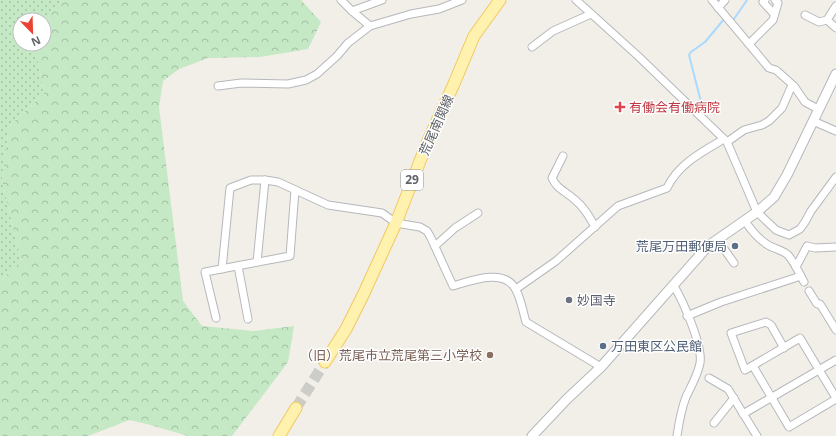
<svg xmlns="http://www.w3.org/2000/svg" width="836" height="436" font-family="'Open Sans','Noto Sans JP',sans-serif">
  <style>
    .grass { fill: url(#grass-dots) }
    .forest { fill: url(#forest-crowns) }
    .lines { fill: none; stroke-linecap: round; stroke-linejoin: round }
    .stream { stroke: #aadaff; stroke-width: 2 }
    .primary-tunnel { stroke: #ccccc8; stroke-width: 11; stroke-dasharray: 11 5.5; stroke-linecap: butt }
    .minor-casing { stroke: #b5b8bc; stroke-width: 9 }
    .tertiary-casing { stroke: #b5b8bc; stroke-width: 11 }
    .primary-casing { stroke: #f2c960; stroke-width: 13 }
    .minor { stroke: #fff; stroke-width: 7 }
    .tertiary { stroke: #fff; stroke-width: 9 }
    .primary { stroke: #fff2af; stroke-width: 11 }
    .health-dot { fill: #e0444e; stroke: #fff; stroke-width: 1.5 }
    .service-dot { fill: #5c6f8a; stroke: #fff; stroke-width: 1.5 }
    .worship-dot { fill: #6b7280; stroke: #fff; stroke-width: 1.5 }
    .education-dot { fill: #8d6e63; stroke: #fff; stroke-width: 1.5 }
    .labels { text-anchor: middle; stroke-width: 3; stroke-linejoin: round; paint-order: stroke }
    .shield { fill: #fff; stroke: #8f9295; stroke-width: 1 }
    .shield-label { font-size: 12px; font-weight: bold; fill: #5f6368 }
    .health-label { font-size: 13px; fill: #be3a42; stroke: #fff; text-anchor: start }
    .street-label { font-size: 13px; fill: #5f6368; stroke: #fff }
    .service-label { font-size: 13px; fill: #4e5e75; stroke: #fff; text-anchor: end }
    .worship-label { font-size: 13px; fill: #5b616d; stroke: #fff; text-anchor: start }
    .education-label { font-size: 13px; fill: #785e54; stroke: #fff; text-anchor: end }
  </style>
  <defs>
    <pattern id="grass-dots" width="8" height="8" patternUnits="userSpaceOnUse"><rect width="8" height="8" fill="#c5e8c5"/><path d="M2 2h.1M6 6h.1" fill="none" stroke="#a3c0a4" stroke-width="1.8" stroke-linecap="round"/></pattern>
    <pattern id="forest-crowns" width="20" height="18" patternUnits="userSpaceOnUse"><rect width="20" height="18" fill="#c5e8c5"/><path d="M2 6a3 3 0 1 1 6 0M12 15a3 3 0 1 1 6 0" fill="none" stroke="#a3c0a4"/></pattern>
  </defs>
  <rect width="100%" height="100%" fill="#f1efe8"/>
  <polygon class="grass" points="0,0 63,0 51,11 44,33 44,20 20,20 20,44 40,44 37,56 44,94 9,126 2,180 21,261 0,282"/>
  <polygon class="forest" points="63,0 301,0 321,22 308,49 260,57 208,58 179,69 163,81 159,107 183,301 202,326 253,331 294,326 288,362 232,436 188,436 147,424 129,420 88,436 0,436 0,282 21,261 2,180 9,126 44,94 37,56 40,44 44,44 44,33 51,11"/>
  <g class="lines">
    <g class="stream">
      <polyline points="731,19 734,19 747,0"/>
      <polyline points="697,105 701,102 689,55 691,52 705,42 725,18"/>
    </g>
    <polyline class="primary-tunnel" points="296,408 325,362"/>
    <g class="minor-casing">
      <g id="minor">
        <polyline points="341,0 352,11 370,26"/>
        <polyline points="576,0 638,56 724,139 727,142 757,212 776,230 789,235 800,229 805,222 811,211 836,177"/>
        <polyline points="712,0 769,68 776,70 794,86 805,102 818,109"/>
        <polyline points="765,0 763,2 774,14"/>
        <polyline points="718,8 725,0"/>
        <polyline points="352,11 382,0"/>
        <polyline points="805,15 819,22 827,20 836,28"/>
        <polyline points="827,20 836,6"/>
        <polyline points="749,44 773,20 778,3 775,0"/>
        <polyline points="532,47 553,31 591,14"/>
        <polyline points="218,86 241,83 288,84 306,80 317,74 337,56 348,43 370,26 411,14 439,9 462,0"/>
        <polyline points="813,121 836,131"/>
        <polyline points="727,142 744,130 762,125 769,121 782,108 792,85"/>
        <path d="M 563,156 L 552,178 C 557,189 565,191 574,199 C 584,207 589,216 595,227"/>
        <path d="M 745,221 C 751,230 758,239 768,245 C 774,249 783,250 788,255 C 795,263 799,273 804,282"/>
        <polyline points="717,239 734,263"/>
        <polyline points="435,246 455,228 478,213"/>
        <polyline points="257,262 265,180"/>
        <polyline points="238,266 248,319"/>
        <polyline points="796,267 807,246 815,248 836,247"/>
        <path d="M 222,269 L 230,188 L 251,180 L 265,180 L 278,182 L 328,205 L 382,213 L 396,223 L 420,227 L 427,231 L 431,238 L 453,286 C 470,281 505,267 516,290 C 521,299 523,312 526,322 L 601,367"/>
        <path d="M 674,286 C 683,301 703,346 700,363 C 698,375 691,386 686,397 C 681,410 679,422 677,436"/>
        <path d="M 516,289 L 556,261 L 618,206 L 667,188 C 678,164 702,152 724,139"/>
        <polyline points="809,291 817,304 820,304 836,330"/>
        <polyline points="687,316 721,302 801,276"/>
        <polyline points="216,318 205,272 290,256 295,190"/>
        <polyline points="784,348 771,325 766,322 731,333 745,370 800,338 836,398"/>
        <polyline points="753,366 789,427 836,399"/>
        <polyline points="709,378 728,389 757,436"/>
        <polyline points="743,414 836,360"/>
        <polyline points="714,423 734,398"/>
      </g>
    </g>
    <g class="tertiary-casing">
      <polyline id="tertiary" points="532,436 567,399 601,367 708,246 757,212 774,197 787,175 836,74"/>
    </g>
    <g class="primary-casing">
      <g id="primary">
        <polyline points="325,362 346,329 364,293 396,223 427,143 453,86 474,36 500,0"/>
        <polyline points="279,436 296,408"/>
      </g>
    </g>
    <use href="#minor" class="minor"/>
    <use href="#tertiary" class="tertiary"/>
    <use href="#primary" class="primary"/>
  </g>
  <path class="health-dot" d="M618 101h4v4h4v4h-4v4h-4v-4h-4v-4h4z"/>
  <g class="service-dot">
    <circle cx="735" cy="246" r="4"/>
    <circle cx="603" cy="346" r="4"/>
  </g>
  <circle class="worship-dot" cx="569" cy="300" r="4"/>
  <circle class="education-dot" cx="490" cy="355" r="4"/>
  <g class="labels">
    <rect class="shield" x="401" y="170" width="22" height="20" rx="3"/>
    <g class="shield-label">
      <text x="412" y="184">29</text>
    </g>
    <g class="health-label">
      <text x="629" y="112">有働会有働病院</text>
    </g>
    <g class="street-label">
      <text transform="translate(436 125) rotate(-66)" y="5">荒尾南関線</text>
    </g>
    <g class="service-label">
      <text x="727" y="251">荒尾万田郵便局</text>
      <text x="611" y="351" text-anchor="start">万田東区公民館</text>
    </g>
    <g class="worship-label">
      <text x="577" y="305">妙国寺</text>
    </g>
    <g class="education-label">
      <text x="482" y="360">（旧）荒尾市立荒尾第三小学校</text>
    </g>
  </g>
  <g transform="translate(32 32) rotate(157)"><circle r="19" fill="#ffffff" stroke="#bfc1c3"/>
  <path d="M0-3L7 15L0 10L-7 15Z" fill="#ea4335"/>
  <text y="-6" font-size="11" font-weight="bold" text-anchor="middle" fill="#5f6368">N</text>
  </g>
</svg>
